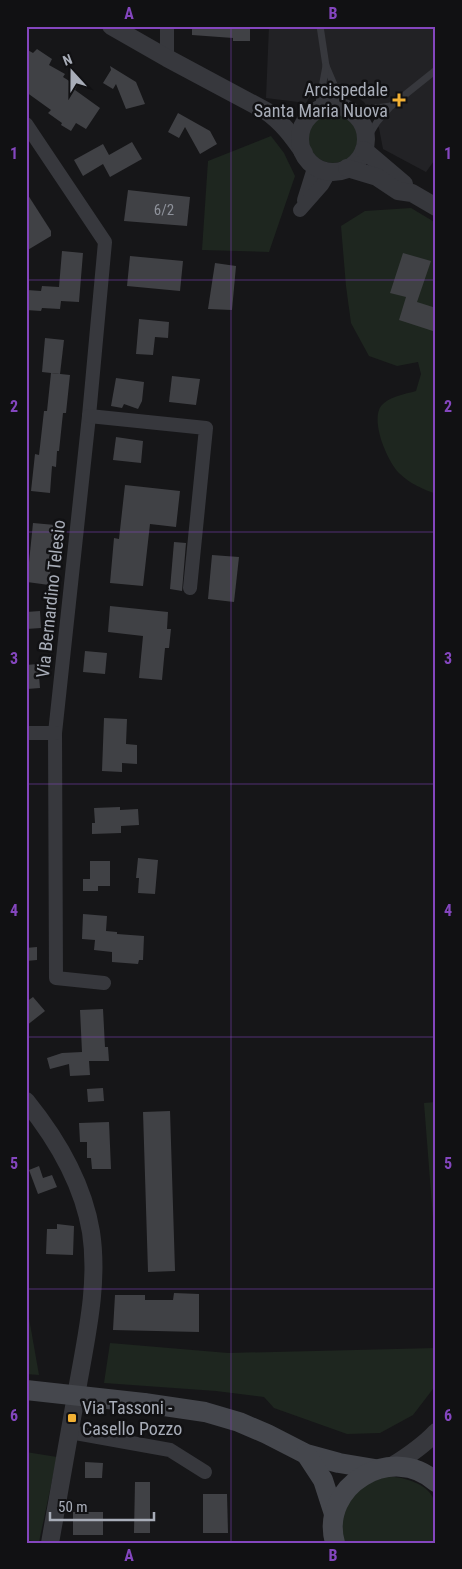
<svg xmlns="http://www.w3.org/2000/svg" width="462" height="1569" font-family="'Roboto Condensed',sans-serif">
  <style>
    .built { fill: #222225 }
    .green { fill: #1e261f }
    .building { fill: #404145 }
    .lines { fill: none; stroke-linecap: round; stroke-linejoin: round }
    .service { stroke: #37383d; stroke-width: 7 }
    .minor { stroke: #37383d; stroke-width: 14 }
    .tertiary { stroke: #37383d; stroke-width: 18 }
    .secondary { stroke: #45474d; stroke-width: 20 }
    .secondary-bridge { stroke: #45474d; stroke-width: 20 }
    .grid { fill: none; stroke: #8446be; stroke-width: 1; stroke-opacity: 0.55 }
    .poi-dot { fill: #f2b134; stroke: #111113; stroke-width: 2 }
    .labels { text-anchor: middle; stroke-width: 5; stroke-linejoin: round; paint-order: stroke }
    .number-label { font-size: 15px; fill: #8e929b }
    .poi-label { font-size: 18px; fill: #a8adb8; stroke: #111113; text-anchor: end }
    .street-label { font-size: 18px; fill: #a8adb8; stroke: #111113 }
    .neatline { fill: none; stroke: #8446be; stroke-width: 2 }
    .grid-label { font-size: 16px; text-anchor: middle; font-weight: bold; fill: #8446be }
  </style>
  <rect width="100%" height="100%" fill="#161618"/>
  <polygon class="built" points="269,26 436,26 436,158 426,172 383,149 379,128 364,102 340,84 316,86 306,103 266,98"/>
  <g class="green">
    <circle cx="333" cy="138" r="25"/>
    <polygon points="271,136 284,153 295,176 269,252 202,250 208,161"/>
    <path d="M 411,208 L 436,223 L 436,494 C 423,489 410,484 399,473 C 388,462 370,422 381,406 C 388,397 405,394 416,391 L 421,374 L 418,362 L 397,366 L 369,356 L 351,323 L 346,286 L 341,226 L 365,211 Z"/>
    <polygon points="436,1102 436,1257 424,1103"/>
    <polygon points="26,1301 39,1375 26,1374"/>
    <polygon points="110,1343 228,1353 436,1348 436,1385 413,1415 380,1433 347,1434 274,1408 264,1397 216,1391 104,1383"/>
    <polygon points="26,1452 57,1457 39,1542 26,1540"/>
    <path d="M 386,1476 C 403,1477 430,1483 435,1503 C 438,1513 436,1532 436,1543 L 344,1543 C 341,1525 339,1503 356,1490 C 365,1484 376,1481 386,1476 Z"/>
  </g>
  <g class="building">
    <polygon points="192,26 250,26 250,41 233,41 233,38 192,35"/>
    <polygon points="26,49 33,53 37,49 52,59 49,65 65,74 63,77 77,86 75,90 100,108 86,129 76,123 71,131 61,125 62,123 48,113 51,110 26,92"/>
    <polygon points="110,66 136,82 145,104 126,109 116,84 113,89 103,83 111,70"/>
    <polygon points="178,113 210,131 217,144 200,154 185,127 179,138 168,132"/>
    <polygon points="132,142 142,159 110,177 103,164 83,176 74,160 103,144 109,155"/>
    <polygon points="128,190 190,197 187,226 124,221"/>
    <polygon points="26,192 51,231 51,236 26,251"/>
    <polygon points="62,251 83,253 79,302 61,301 60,309 42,308 41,311 26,310 27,290 41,291 42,286 59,287"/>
    <polygon points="403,253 431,261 417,302 436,308 436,332 399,320 406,297 390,293"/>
    <polygon points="130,256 183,261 180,291 127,286"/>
    <polygon points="215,263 236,266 232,310 208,309"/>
    <polygon points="139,319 169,322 168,338 155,337 153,355 136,354"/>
    <polygon points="45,338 64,340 60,374 42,372"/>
    <polygon points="51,373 70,375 66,413 63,413 59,451 57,451 56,467 52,466 50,493 31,491 35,454 39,455 44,411 47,411"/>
    <polygon points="172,376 200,379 196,405 169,402"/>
    <polygon points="116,378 144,382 142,401 138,409 124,404 122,408 111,406"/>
    <polygon points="116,437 143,441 141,463 113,460"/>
    <polygon points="125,485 180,491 176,527 150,524 143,586 110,583 114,538 119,539"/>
    <polygon points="33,523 55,525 49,585 27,582"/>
    <polygon points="174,542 186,543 182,591 170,589"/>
    <polygon points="212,555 239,557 234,602 208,599"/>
    <polygon points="110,606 168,612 167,629 171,629 169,648 165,648 162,680 139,678 143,636 108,632"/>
    <polygon points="40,611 41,628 26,629 26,612"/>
    <polygon points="85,651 107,653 105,674 83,672"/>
    <polygon points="38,664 40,688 27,689 26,665"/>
    <polygon points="104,718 127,719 126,744 137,745 137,764 122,763 122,772 102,771"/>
    <polygon points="120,807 120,810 138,809 139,825 121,826 121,833 92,834 92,823 95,823 94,808"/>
    <polygon points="138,858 158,860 155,894 138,893 139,878 136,878"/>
    <polygon points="90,861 110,861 110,886 98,886 98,891 83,891 83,879 90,879"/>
    <polygon points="83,914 107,916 106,931 117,932 117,934 144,936 143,960 139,960 138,964 112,962 112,952 94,950 95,940 82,939"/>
    <polygon points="37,947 37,960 26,961 26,948"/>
    <polygon points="33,997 45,1011 26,1026 26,1002"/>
    <polygon points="103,1009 105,1047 108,1047 109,1061 89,1061 90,1075 70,1076 69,1064 50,1069 47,1058 62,1053 82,1052 80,1010"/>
    <polygon points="103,1088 104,1101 88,1102 87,1089"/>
    <polygon points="170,1111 175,1271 148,1272 143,1112"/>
    <polygon points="109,1122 111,1169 92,1169 91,1158 87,1158 87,1142 80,1142 79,1123"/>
    <polygon points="39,1166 43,1178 52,1175 57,1187 38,1194 29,1170"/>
    <polygon points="57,1224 74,1226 73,1255 46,1254 47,1229 57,1229"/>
    <polygon points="174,1293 199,1294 199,1332 113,1330 115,1295 145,1295 145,1300 173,1300"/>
    <polygon points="85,1462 103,1463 102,1478 85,1478"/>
    <polygon points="135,1482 150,1482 150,1533 134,1533"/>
    <polygon points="203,1494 227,1494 228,1533 203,1533"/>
    <rect x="73" y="1512" width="30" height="23"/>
  </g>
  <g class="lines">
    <g class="service">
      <polyline points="320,26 326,66 344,108"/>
      <polyline points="318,109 326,66"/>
      <polyline points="352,111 391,106"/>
      <polyline points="366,140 377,122 391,106 436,70"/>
    </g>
    <g class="minor">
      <polyline points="167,58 167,26"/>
      <polyline points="26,124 105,242 89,416 55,733 56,978 104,983"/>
      <polyline points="304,200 315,165"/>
      <polyline points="300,210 322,185 330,171"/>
      <polyline points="89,416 206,428 190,588"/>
      <polyline points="26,733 55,733"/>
      <polyline points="70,1432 170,1450 205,1472"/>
    </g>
    <g class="tertiary">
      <path d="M 111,26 L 167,58 L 266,111 C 282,122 293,137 304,153"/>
      <circle cx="333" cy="139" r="33"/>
      <polyline points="364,150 404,184"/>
      <polyline points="347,168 377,177 398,191 412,193 436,207"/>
      <path d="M 26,1101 C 56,1138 83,1184 91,1232 C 99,1284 86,1338 77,1390 C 68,1441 59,1492 50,1543"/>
      <path d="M 392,1466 C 408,1456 423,1446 436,1432"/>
    </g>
    <g class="secondary">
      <polyline points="144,1403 205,1412 239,1422 267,1434 306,1454 339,1463 375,1469"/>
      <polyline points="306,1454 323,1480 334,1514"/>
      <path d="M 335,1543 C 319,1486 392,1442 436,1482"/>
    </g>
    <polyline class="secondary-bridge" points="26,1390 144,1403"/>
  </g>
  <path class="grid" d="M 231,26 L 231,1543M 26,280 L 436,280M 26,532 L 436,532M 26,784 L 436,784M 26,1037 L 436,1037M 26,1289 L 436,1289"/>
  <g class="poi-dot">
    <path d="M396.5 92.5h5v5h5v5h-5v5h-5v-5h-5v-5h5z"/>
    <rect x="67" y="1413" width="10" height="10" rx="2.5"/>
  </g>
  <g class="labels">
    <g class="number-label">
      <text x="164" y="215">6/2</text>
    </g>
    <g class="poi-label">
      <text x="388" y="96">Arcispedale<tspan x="388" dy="21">Santa Maria Nuova</tspan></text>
      <text x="82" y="1414" text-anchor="start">Via Tassoni -<tspan x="82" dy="21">Casello Pozzo</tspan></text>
    </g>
    <g class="street-label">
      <text transform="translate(51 599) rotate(-84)" y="6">Via Bernardino Telesio</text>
    </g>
  </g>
  <rect width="462" height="1569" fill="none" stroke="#111113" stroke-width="55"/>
  <g transform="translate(72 72) rotate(339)" stroke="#111113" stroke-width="4" paint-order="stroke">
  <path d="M0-4L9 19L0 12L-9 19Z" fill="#a8adb8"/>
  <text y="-8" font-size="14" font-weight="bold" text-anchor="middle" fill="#a8adb8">N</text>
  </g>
  <path d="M50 1512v8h104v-8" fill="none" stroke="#a8adb8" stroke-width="2.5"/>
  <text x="58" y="1512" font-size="15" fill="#a8adb8" stroke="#111113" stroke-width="4" paint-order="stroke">50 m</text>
  <rect x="28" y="28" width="406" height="1514" class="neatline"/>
  <g class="grid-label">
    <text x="129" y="19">A</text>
    <text x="333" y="19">B</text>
    <text x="14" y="159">1</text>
    <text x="448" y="159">1</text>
    <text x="14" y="412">2</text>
    <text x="448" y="412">2</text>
    <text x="14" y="664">3</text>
    <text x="448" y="664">3</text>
    <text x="14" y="916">4</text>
    <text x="448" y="916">4</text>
    <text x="14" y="1169">5</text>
    <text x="448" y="1169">5</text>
    <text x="14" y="1421">6</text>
    <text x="448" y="1421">6</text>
    <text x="129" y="1561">A</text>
    <text x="333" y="1561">B</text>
  </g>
</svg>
